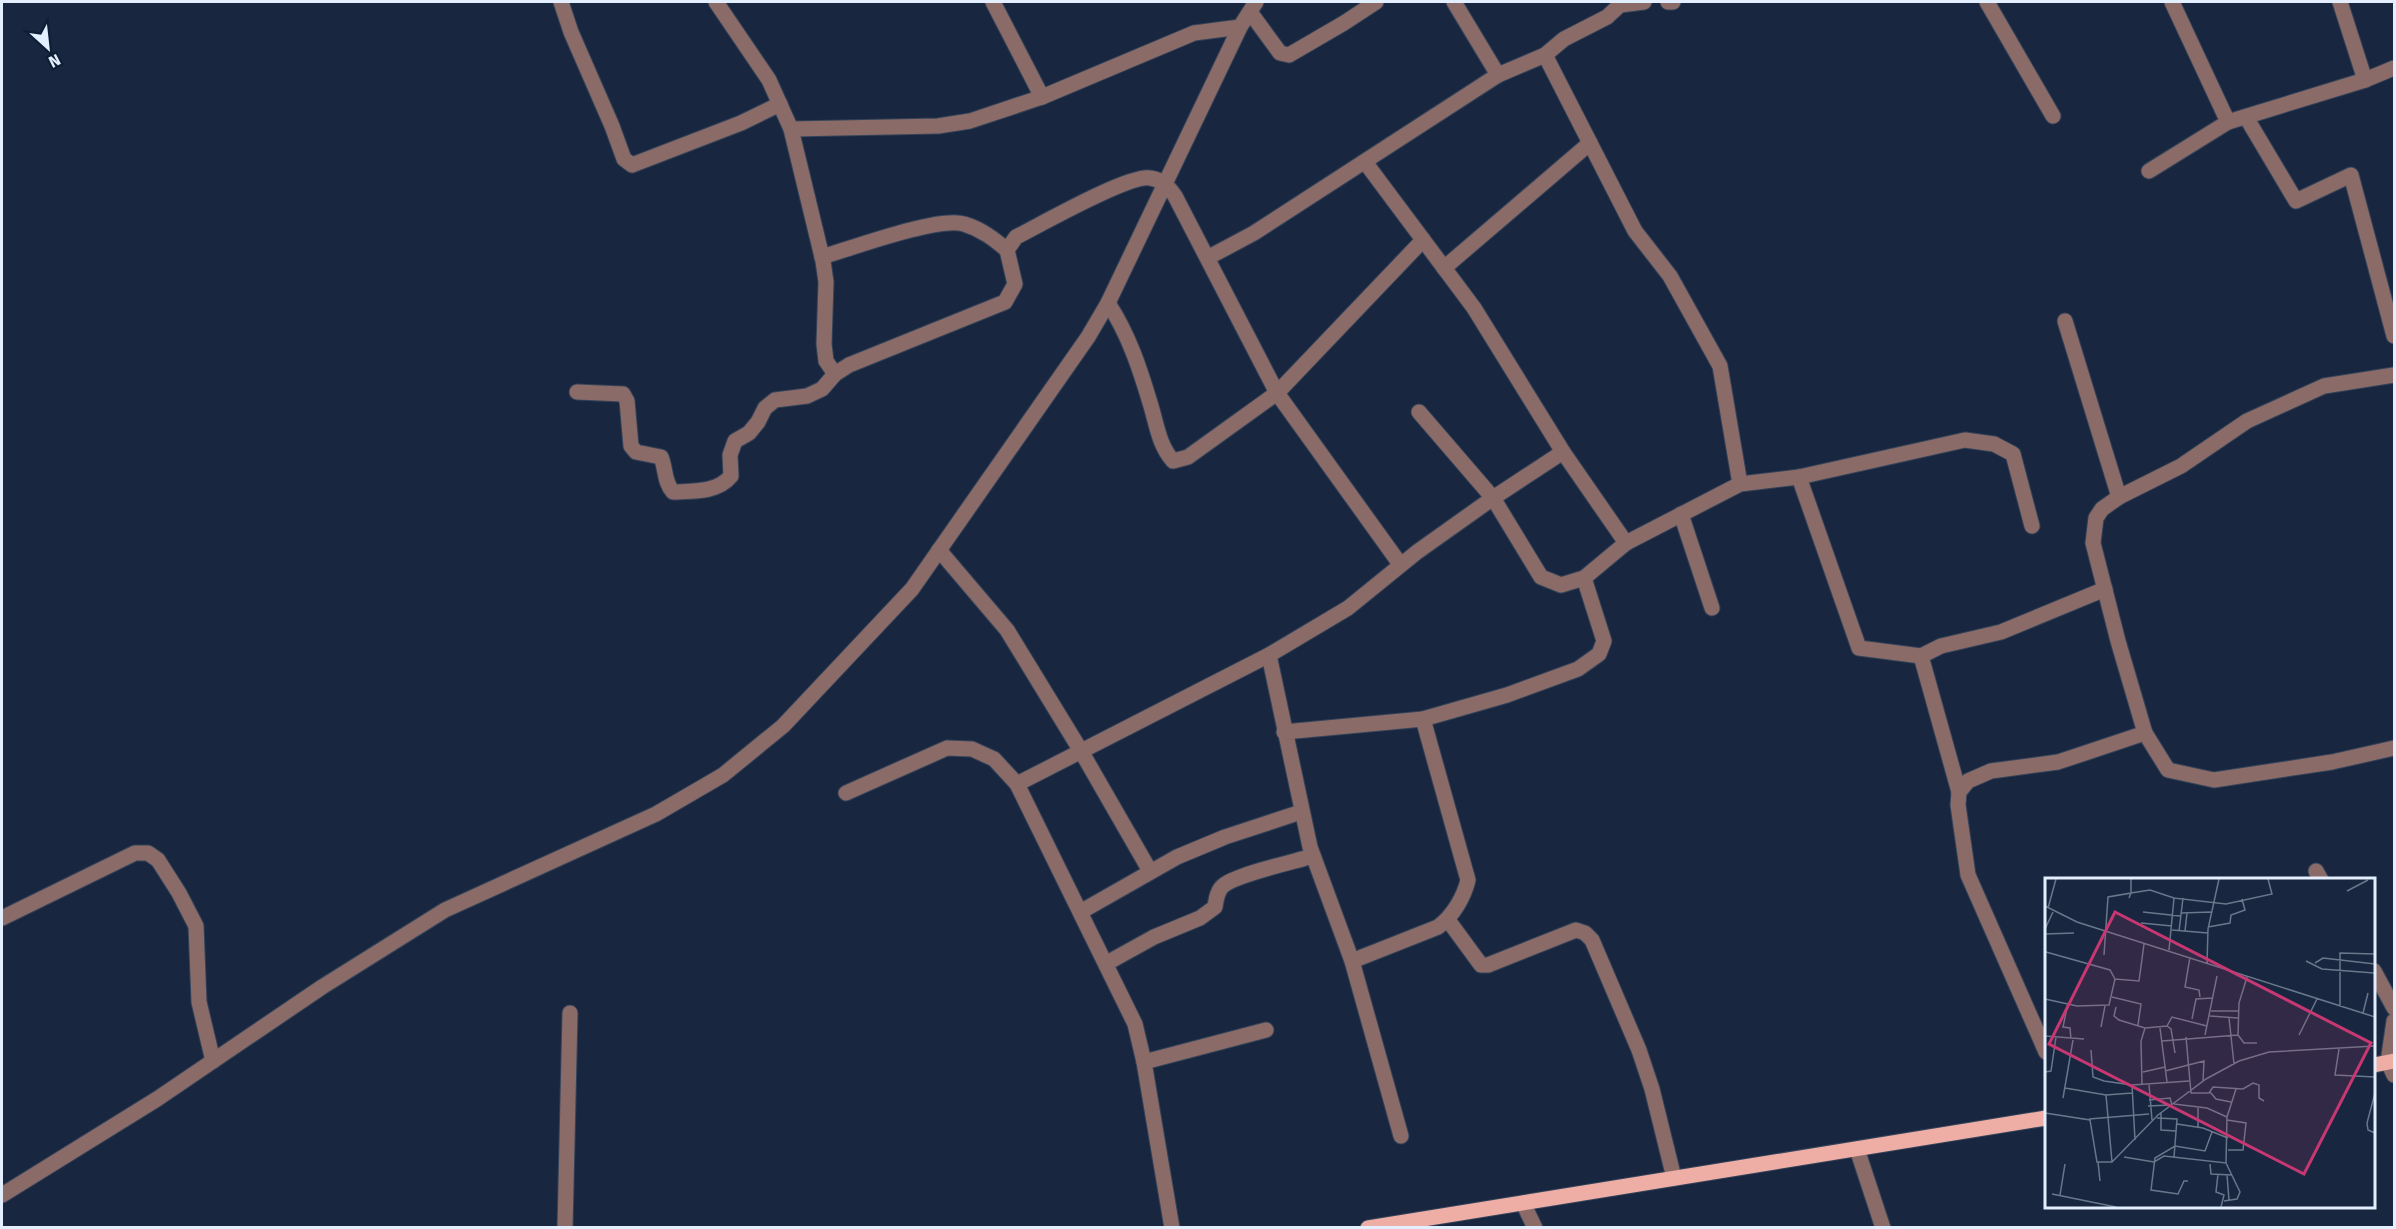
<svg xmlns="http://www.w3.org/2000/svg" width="2396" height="1229" font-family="'Fira Sans',sans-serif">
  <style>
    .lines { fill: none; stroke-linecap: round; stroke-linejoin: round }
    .minor-casing { stroke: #34435a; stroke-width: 17 }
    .major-casing { stroke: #34435a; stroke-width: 17 }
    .minor { stroke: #8a6b67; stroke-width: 15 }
    .major { stroke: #eeaea6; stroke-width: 15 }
    .inset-road { fill: none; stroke: #69778b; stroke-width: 1.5 }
    .view { fill: #c73873; fill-opacity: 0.15; stroke: #c73873; stroke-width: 3 }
    .inset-edge { fill: none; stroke: #e3eefe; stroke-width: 3 }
  </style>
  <rect width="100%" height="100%" fill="#18273f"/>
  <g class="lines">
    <g class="minor-casing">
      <g id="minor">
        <polyline points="561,2 571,32 612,126 624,159 632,165 741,123 780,104"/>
        <polyline points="716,2 769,80 791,129 823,261 826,282 824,344 826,361 835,374"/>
        <polyline points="993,2 1042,97"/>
        <polyline points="1454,2 1498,75"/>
        <polyline points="1668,2 1673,2"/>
        <polyline points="1987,2 2053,116"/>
        <polyline points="2172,2 2228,122"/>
        <polyline points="2340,2 2365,80"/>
        <polyline points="1250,12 1280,53 1289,55 1344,23 1376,2"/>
        <polyline points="1545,55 1635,231 1670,276 1720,366 1740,484"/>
        <polyline points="2246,117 2296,201 2351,175 2394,336"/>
        <polyline points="791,129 938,126 970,121 1042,97 1194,33 1240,27"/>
        <polyline points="1365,162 1474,308 1563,452 1626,543"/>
        <polyline points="2149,171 2228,122 2365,80 2394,68"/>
        <path d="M 822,257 C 852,248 939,216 964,224 C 981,229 994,239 1007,250"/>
        <polyline points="1209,257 1254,233 1498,75 1545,55 1564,39 1607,17 1620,5 1644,2"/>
        <polyline points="1444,268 1590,143"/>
        <path d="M 1108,303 C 1129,335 1140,369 1151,406 C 1157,426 1159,445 1173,461 L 1188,457 L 1277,393 L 1423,240"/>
        <polyline points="2065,321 2119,497"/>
        <path d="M 577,392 L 623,394 L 627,401 L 631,446 L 636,452 L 661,457 C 666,469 664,482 673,492 C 693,491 717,493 731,476 L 730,455 L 735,441 L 749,433 L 758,422 L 765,408 L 775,400 L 807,396 L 822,389 L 835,374 L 849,365 L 1005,302 L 1015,284 L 1007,250 L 1016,237 C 1040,225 1129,174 1150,178 C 1163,180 1168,186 1175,196 L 1277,393 L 1400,564"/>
        <polyline points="1419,412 1493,498 1541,577 1561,585 1584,578 1626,543 1740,484 1799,477 1965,440 1994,444 2013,454 2032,526"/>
        <polyline points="1799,477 1859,648 1921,656 1941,646 2001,632 2105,589"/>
        <polyline points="1681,514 1712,608"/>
        <polyline points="939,550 1007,630 1081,751 1150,871"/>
        <polyline points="1269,655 1310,847 1352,961 1401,1136"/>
        <polyline points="1921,656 1959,792"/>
        <polyline points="1284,732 1423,719 1507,695 1578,669 1599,654 1604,641 1584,578"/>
        <polyline points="2145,733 2168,770 2214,780 2332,762 2394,748"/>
        <polyline points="1017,784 1269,655 1348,608 1417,552 1493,498 1563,452"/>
        <polyline points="846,793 947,748 972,749 994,759 1017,784 1135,1024 1144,1062 1172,1228"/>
        <polyline points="2316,871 2321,880"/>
        <polyline points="1082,911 1177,857 1225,837 1301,812"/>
        <polyline points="2,918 135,853 148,853 158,860 179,893 196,926 199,1002 213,1061"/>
        <polyline points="1448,920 1481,965 1488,965 1576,930 1585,933 1592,940 1639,1050 1652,1089 1674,1178"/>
        <path d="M 1352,961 L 1438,927 C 1453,916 1464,897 1468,880 L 1423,719"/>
        <path d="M 1107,963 L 1154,937 L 1200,918 L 1215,907 C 1216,900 1217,890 1224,885 C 1238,874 1293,862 1313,856"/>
        <polyline points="2374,971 2394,1008"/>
        <polyline points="2394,1021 2388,1062 2394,1075"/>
        <polyline points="2046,1052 1968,875 1958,805 1959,792 1968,781 1991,771 2058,762 2145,733 2118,641 2093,543 2096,518 2102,509 2119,497 2181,466 2247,421 2324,386 2394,375"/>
        <polyline points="1144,1062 1266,1030"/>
        <polyline points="1857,1149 1883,1228"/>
        <polyline points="2,1195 157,1099 322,987 445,910 656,814 723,775 783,726 912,589 1088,337 1108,303 1240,27 1256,2"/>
        <polyline points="1523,1203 1535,1228"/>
        <polyline points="565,1228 570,1013"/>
      </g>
    </g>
    <g class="major-casing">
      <g id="major">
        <polyline points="2374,1065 2394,1061"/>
        <polyline points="1368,1228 2046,1118"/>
      </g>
    </g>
    <use href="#minor" class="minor"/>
    <use href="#major" class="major"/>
  </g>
  <g transform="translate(2045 878)">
    <rect width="330" height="330" fill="#18273f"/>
    <path class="inset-road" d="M 302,13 L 323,2M 84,20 L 86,15 L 105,12 L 129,20M 0,28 L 32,44 L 330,139M 3,30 L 11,1M 98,34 L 135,38M 136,35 L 166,34M 96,45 L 127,48M 163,49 L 185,45 L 186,37 L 200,32 L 197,21M 0,51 L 8,34M 127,52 L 163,55M 134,53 L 138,20M 140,53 L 142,35M 0,56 L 29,55M 124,72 L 129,20 L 181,26 L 227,16 L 223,1M 1,74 L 65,92 L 70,101M 59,77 L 63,19 L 86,15 L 86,1M 145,79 L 140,109 L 154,112 L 155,119M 261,83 L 277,91 L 329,95M 162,85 L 163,51 L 174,1M 270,85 L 278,80 L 330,86M 202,99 L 194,125 L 193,157 L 199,165 L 212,165M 67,119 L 96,126 L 93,147M 0,121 L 32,128 L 64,127 L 70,101 L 94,103 L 99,66M 23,125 L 18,149 L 25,150 L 26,161M 295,128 L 295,75 L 330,76M 71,129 L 69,138 L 74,142 L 100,150 L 122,148M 166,133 L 194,133M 318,135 L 323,115M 165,138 L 193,140M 184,140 L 189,186M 147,141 L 151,121 L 167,120M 122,148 L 127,139 L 162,148M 122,148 L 126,151 L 130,175M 56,149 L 60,128M 115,150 L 122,204M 160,157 L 172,98M 254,157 L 272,121M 0,158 L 39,161M 141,159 L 146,215 L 164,215 L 168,209 L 198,211 L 208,205 L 214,207 L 214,220 L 219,223M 117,163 L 193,157M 294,171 L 290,197 L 330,199M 46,172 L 48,199 L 59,203 L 87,207 L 144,203M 120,193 L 159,183 L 158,203M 0,194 L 6,193 L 11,159M 98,194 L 120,189M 97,206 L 96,163 L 100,150M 104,206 L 107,242M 87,207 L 90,262M 20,210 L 61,217 L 87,215M 165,214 L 171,221 L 186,224M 330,215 L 322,245 L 323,252 L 330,255M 61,217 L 67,284M 18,220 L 28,162M 104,222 L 125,220 L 127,227M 129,226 L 162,230 L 182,239M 103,228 L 125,227M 153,229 L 153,249M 0,235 L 45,242 L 52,284 L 67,284 L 113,237 L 161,201 L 194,183 L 224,174 L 330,168M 116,235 L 116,252 L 131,253M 112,240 L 132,241 L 129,279M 44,241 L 104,236M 182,242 L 201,245 L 198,272 L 183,272M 132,246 L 158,250 L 183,260M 79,279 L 109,284 L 119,278 L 181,285 L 182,239 L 191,211M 53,284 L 55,303M 165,286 L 166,296 L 187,297M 173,296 L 171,314 L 179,317 L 176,329M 182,297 L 184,322M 143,303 L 139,303 L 133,316 L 106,312 L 110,280 L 130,268 L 160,273 L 167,254M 7,316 L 71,329M 15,317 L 20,286M 179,323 L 192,321 L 195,314 L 181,285"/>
    <path class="view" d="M 70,34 L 326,165 L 259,296 L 4,166 Z"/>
    <rect width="330" height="330" class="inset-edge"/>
  </g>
  <rect width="2396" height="1229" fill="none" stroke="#e3eefe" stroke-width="6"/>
  <g transform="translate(48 48) rotate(153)" stroke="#0e1e35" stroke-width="4.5" paint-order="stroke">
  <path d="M0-4.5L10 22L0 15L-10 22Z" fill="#e3eefe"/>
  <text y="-9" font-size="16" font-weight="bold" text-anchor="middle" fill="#e3eefe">N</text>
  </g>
</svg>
